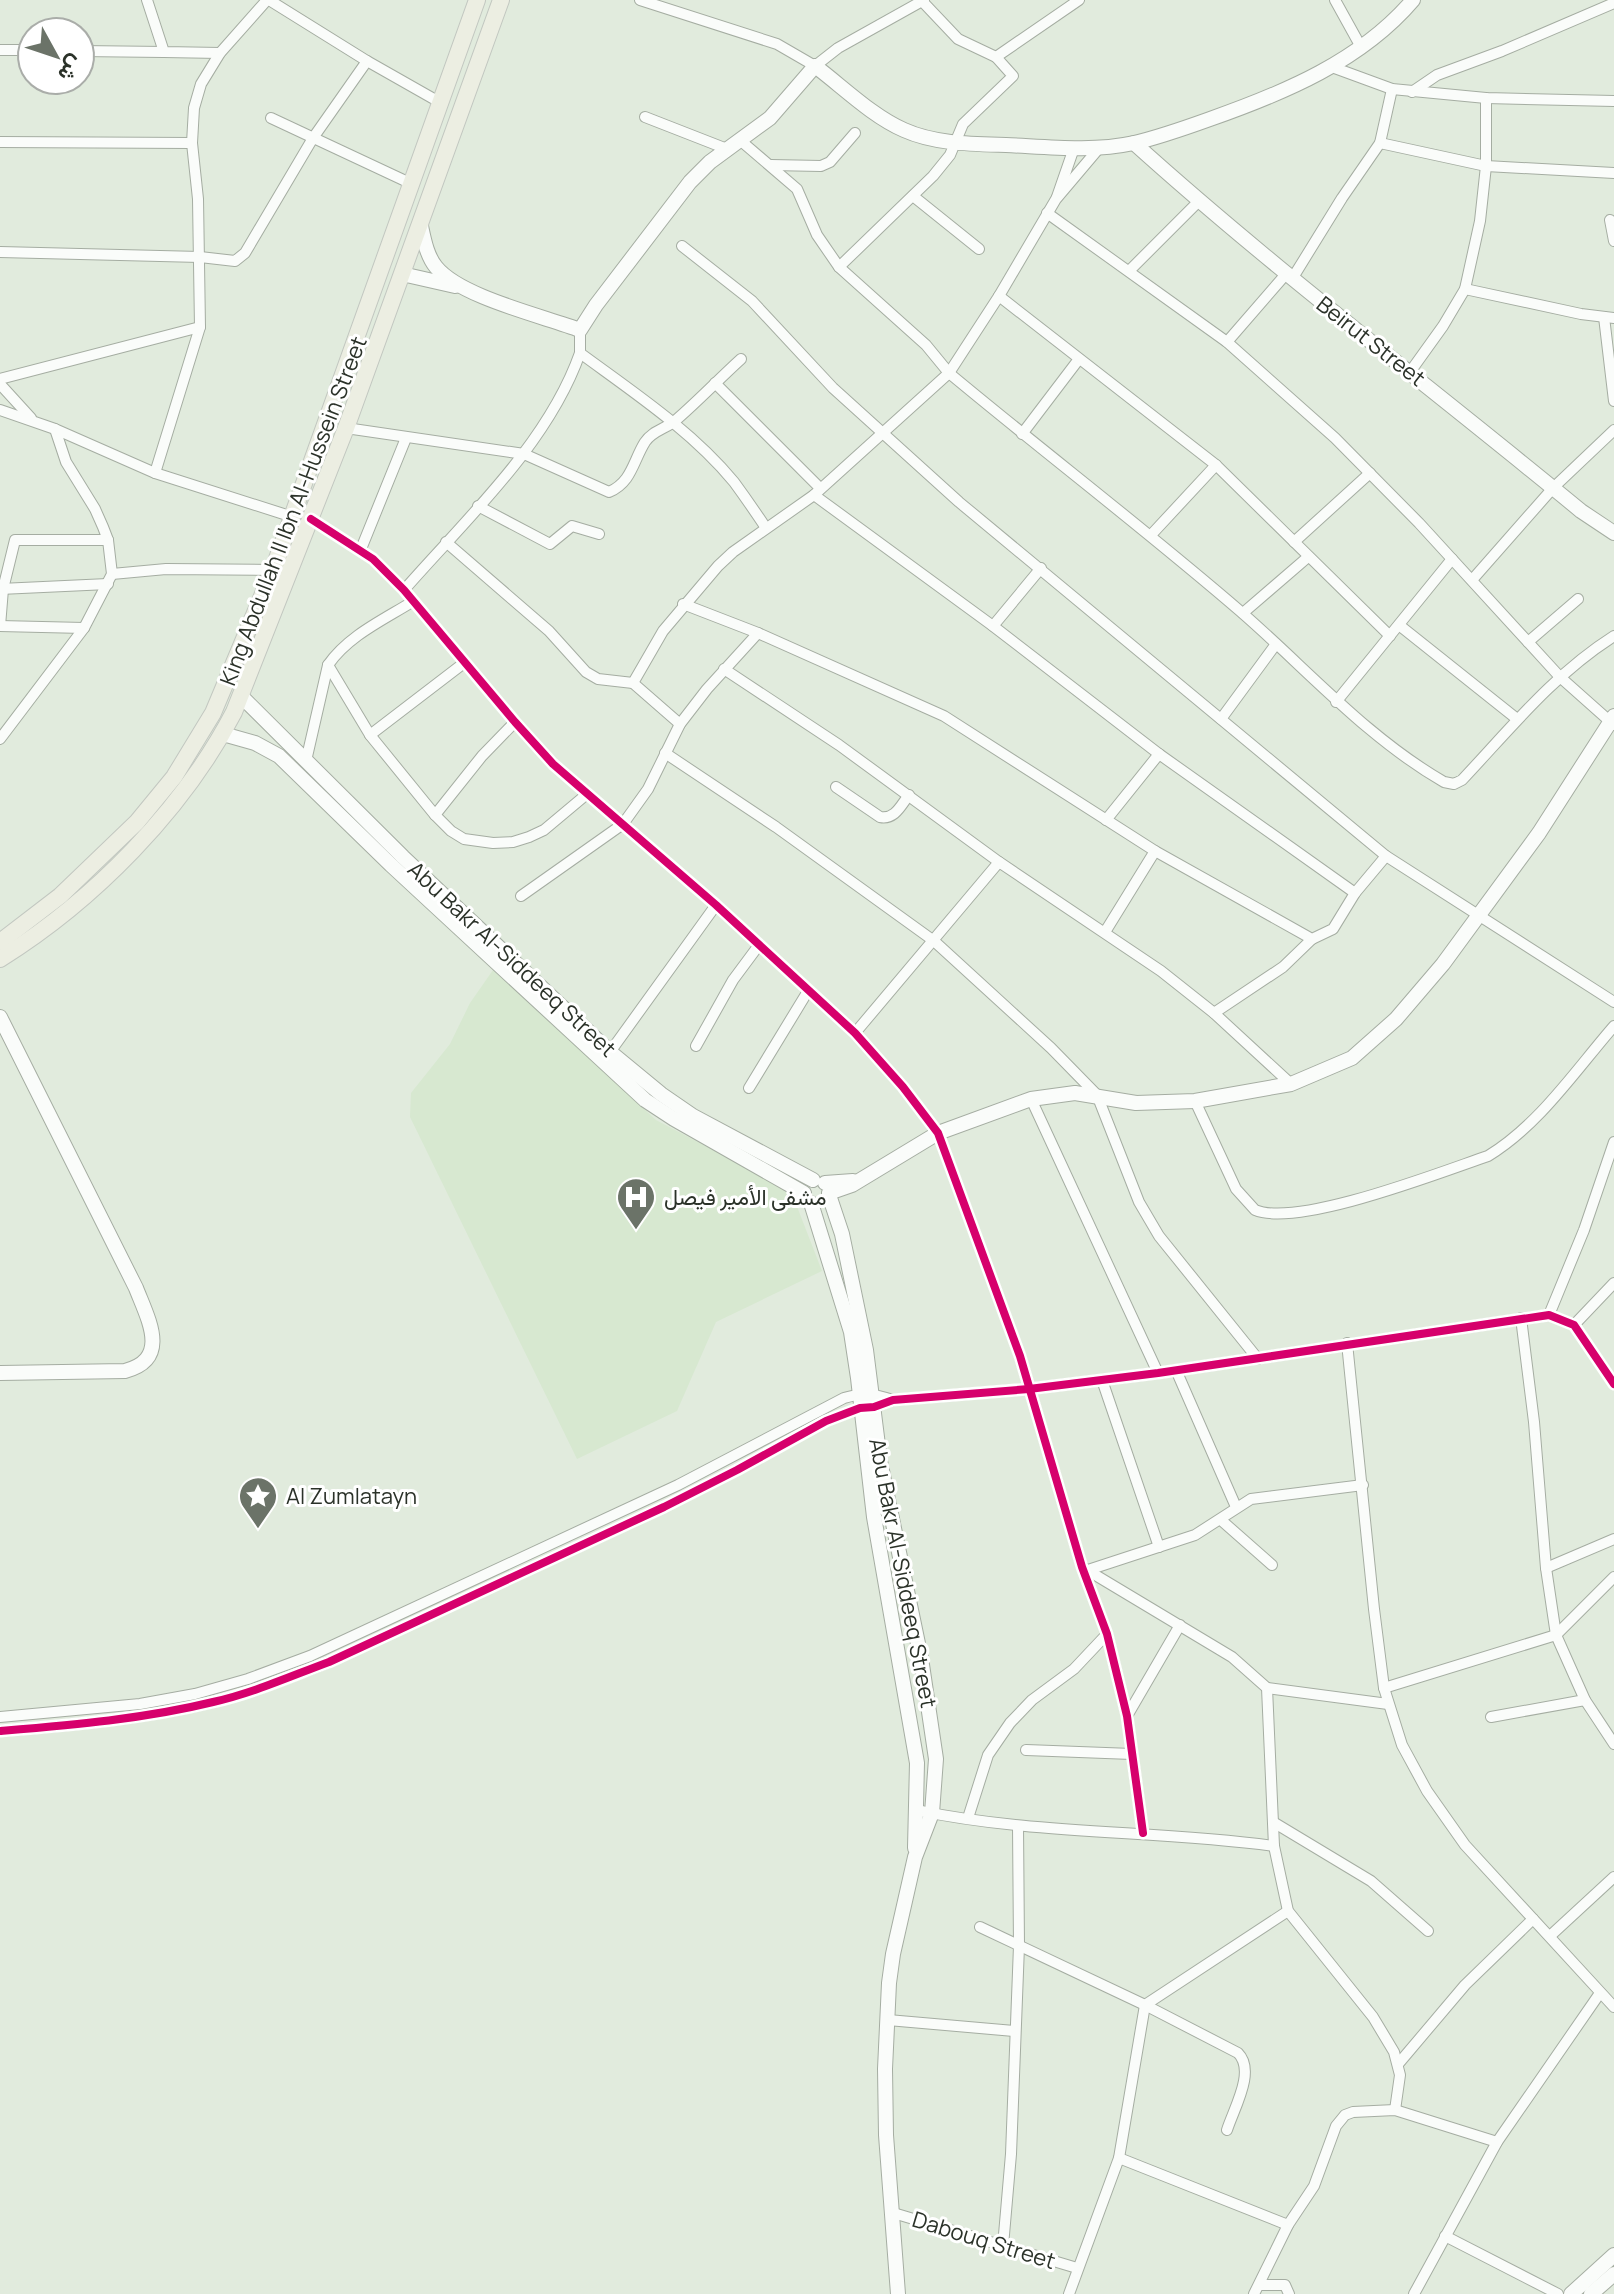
<svg xmlns="http://www.w3.org/2000/svg" width="1614" height="2294" font-family="Manrope,Vazirmatn,sans-serif">
  <style>
    .built { fill: #d7e8d0 }
    .lines { fill: none; stroke-linecap: round; stroke-linejoin: round }
    .street-casing { stroke: #a5ada2; stroke-width: 12 }
    .secondary-casing { stroke: #a5ada2; stroke-width: 16 }
    .primary-casing { stroke: #c2c7c0; stroke-width: 18 }
    .street { stroke: #fafcfa; stroke-width: 10 }
    .secondary { stroke: #fafcfa; stroke-width: 14 }
    .primary { stroke: #eceee2; stroke-width: 16 }
    .cycleway-casing { stroke: #fff; stroke-width: 13 }
    .cycleway { stroke: #d6006c; stroke-width: 8 }
    .labels { text-anchor: middle; stroke-width: 6; stroke-linejoin: round; paint-order: stroke }
    .street-label { font-size: 22px; fill: #2b3229; stroke: #fff }
    .poi-label { font-size: 22px; fill: #2b3229; stroke: #fff; text-anchor: start }
  </style>
  <rect width="100%" height="100%" fill="#e1ebdd"/>
  <polygon class="built" points="493,970 656,1120 791,1191 822,1271 716,1322 677,1411 577,1459 410,1117 411,1093 450,1044 470,1003"/>
  <g class="lines">
    <g class="street-casing">
      <g id="street">
        <polyline points="147,0 164,52 220,53"/>
        <polyline points="269,0 367,61 441,103"/>
        <polyline points="640,0 777,44 815,66 838,48 924,0"/>
        <polyline points="1335,0 1361,47"/>
        <polyline points="0,50 32,50"/>
        <polyline points="80,51 164,52"/>
        <polyline points="996,57 1079,0"/>
        <polyline points="1332,67 1392,89 1486,98 1614,101"/>
        <polyline points="1412,92 1437,75 1502,51 1614,3"/>
        <polyline points="645,117 727,149"/>
        <polyline points="271,118 412,184"/>
        <path d="M 741,141 L 797,189 L 817,235 L 839,267 L 926,345 L 949,373 C 1045,453 1145,529 1240,611 C 1307,669 1366,737 1444,782 L 1454,784 L 1462,780 C 1510,729 1554,674 1614,636"/>
        <polyline points="0,142 192,143"/>
        <polyline points="1380,143 1486,166 1614,173"/>
        <polyline points="771,165 821,166 830,162 855,133"/>
        <polyline points="913,196 979,249"/>
        <polyline points="1057,197 1074,148"/>
        <polyline points="1047,213 1227,342 1335,438 1419,523 1560,677 1614,725"/>
        <polyline points="1610,220 1614,241"/>
        <polyline points="682,246 752,301 833,388 959,502 1386,856 1614,1002"/>
        <polyline points="0,252 200,257 235,261 245,253 313,138 367,61"/>
        <polyline points="839,267 933,176 950,155 963,124 1013,76 996,57 958,39 922,1"/>
        <polyline points="1129,271 1199,201"/>
        <polyline points="1292,279 1342,198 1380,143 1392,89"/>
        <polyline points="1465,289 1581,314 1614,318"/>
        <polyline points="999,296 1216,465 1390,636"/>
        <polyline points="1604,317 1614,401"/>
        <path d="M 580,330 L 580,353 C 633,392 692,431 734,482 C 745,497 756,513 766,528"/>
        <polyline points="1227,342 1286,274"/>
        <polyline points="1410,372 1443,326 1465,289 1480,221 1486,166 1486,98"/>
        <polyline points="0,379 200,327"/>
        <polyline points="715,383 820,488"/>
        <polyline points="0,384 31,418"/>
        <polyline points="0,410 55,429 155,473 293,517"/>
        <path d="M 346,428 L 524,454 L 609,492 C 632,482 633,461 645,442 C 653,430 666,429 676,420 C 698,401 719,379 741,359"/>
        <polyline points="1022,434 1079,359"/>
        <polyline points="155,473 200,327 198,199 192,143 194,108 201,84 220,53 267,0"/>
        <polyline points="814,495 993,626 1159,754 1355,893"/>
        <polyline points="478,506 550,544 572,526 599,534"/>
        <polyline points="311,519 373,559 404,590 515,722 553,764 716,905 855,1033 903,1087 938,1133 1020,1356 1082,1567 1107,1634 1127,1716 1143,1833"/>
        <polyline points="1151,535 1216,465"/>
        <polyline points="446,542 549,631 586,672 598,679 633,683"/>
        <polyline points="1294,542 1370,473"/>
        <polyline points="361,549 406,438"/>
        <polyline points="112,574 166,569 273,570"/>
        <polyline points="1472,580 1553,488 1614,430"/>
        <polyline points="0,589 108,584"/>
        <path d="M 404,590 C 466,519 548,444 580,353"/>
        <polyline points="683,604 758,633 944,716 1155,851 1312,939 1333,929 1355,893 1386,856"/>
        <polyline points="1243,613 1308,557"/>
        <polyline points="1399,625 1517,719"/>
        <polyline points="0,626 3,589 15,540 108,540"/>
        <polyline points="0,626 84,628"/>
        <polyline points="993,626 1041,568"/>
        <polyline points="1528,642 1578,599"/>
        <polyline points="328,665 370,735 435,815 451,831 464,839 493,843 513,842 529,837 544,830 587,794"/>
        <polyline points="724,669 839,745 999,862 855,1033"/>
        <polyline points="1336,702 1452,559"/>
        <polyline points="1221,719 1276,644"/>
        <polyline points="680,724 633,683 663,631 718,566 733,552 814,495 949,373 999,296 1056,199 1100,147"/>
        <polyline points="370,735 464,663"/>
        <polyline points="0,739 84,628 112,574 108,540 103,527 95,509 66,462 55,429"/>
        <polyline points="665,753 776,827 934,941 1051,1048 1097,1095 1139,1202 1159,1236 1258,1359"/>
        <path d="M 306,761 L 328,665 C 348,636 383,620 412,602"/>
        <path d="M 836,787 L 880,817 C 895,820 901,805 909,795"/>
        <polyline points="435,815 482,756 515,722"/>
        <polyline points="1106,820 1159,754"/>
        <polyline points="999,862 1161,971 1214,1013 1291,1084"/>
        <polyline points="521,896 623,824 648,789 680,724 707,689 758,633"/>
        <polyline points="1105,932 1155,851"/>
        <polyline points="1214,1013 1283,967 1312,939"/>
        <polyline points="696,1046 733,980 759,945"/>
        <polyline points="610,1052 716,905"/>
        <polyline points="749,1088 808,991"/>
        <polyline points="1031,1099 1158,1373"/>
        <path d="M 1195,1101 L 1236,1189 L 1255,1210 C 1298,1228 1441,1172 1488,1156 C 1539,1125 1575,1071 1614,1026"/>
        <polyline points="1549,1315 1584,1230 1614,1142"/>
        <polyline points="1521,1318 1534,1422 1546,1568 1556,1635 1585,1700 1614,1744"/>
        <polyline points="1574,1325 1614,1283"/>
        <polyline points="1347,1343 1374,1609 1384,1688 1402,1745 1427,1791 1465,1845 1614,2007"/>
        <polyline points="1176,1370 1236,1507"/>
        <polyline points="1102,1380 1159,1547"/>
        <polyline points="1221,1520 1272,1565"/>
        <polyline points="1082,1567 1232,1657 1267,1688 1274,1846 1288,1911 1373,2017 1394,2052 1400,2075 1395,2110"/>
        <polyline points="1546,1568 1614,1539"/>
        <polyline points="1088,1570 1195,1535 1251,1499 1363,1485"/>
        <polyline points="1267,1688 1388,1704"/>
        <polyline points="1384,1688 1556,1635 1614,1577"/>
        <polyline points="1127,1716 1180,1625"/>
        <path d="M 0,1717 L 140,1704 L 195,1694 L 248,1679 L 310,1656 L 678,1485 L 844,1398 C 863,1392 874,1394 893,1400"/>
        <polyline points="1491,1717 1585,1700"/>
        <path d="M 0,1731 C 71,1725 144,1719 213,1702 C 253,1693 291,1676 329,1662 L 664,1507 L 737,1470 L 826,1421 L 860,1408 L 874,1407 L 893,1400 L 1029,1389 L 1158,1373 L 1549,1315 L 1574,1325 L 1614,1384"/>
        <polyline points="1026,1750 1132,1754"/>
        <path d="M 916,1810 C 1034,1835 1155,1830 1274,1846"/>
        <polyline points="968,1818 988,1755 1010,1723 1032,1700 1074,1669 1107,1634"/>
        <polyline points="1273,1822 1371,1881 1428,1931"/>
        <path d="M 980,1927 L 1145,2005 L 1238,2053 C 1256,2071 1234,2108 1227,2130"/>
        <polyline points="1550,1936 1614,1877"/>
        <polyline points="888,2020 1014,2031"/>
        <polyline points="1399,2063 1465,1985 1533,1919"/>
        <polyline points="1119,2158 1288,2225"/>
        <polyline points="890,2212 1077,2268"/>
        <polyline points="1445,2236 1558,2294"/>
        <polyline points="1003,2246 1011,2154 1019,1946 1018,1826"/>
        <polyline points="1261,2285 1285,2285 1289,2294"/>
        <polyline points="1069,2294 1119,2158 1145,2005 1288,1911"/>
        <polyline points="1254,2294 1288,2225 1314,2186 1336,2126 1345,2115 1353,2112 1395,2110 1497,2142"/>
        <polyline points="1414,2294 1497,2142 1600,1993"/>
      </g>
    </g>
    <g class="secondary-casing">
      <g id="secondary">
        <path d="M 1134,143 C 1277,272 1432,388 1581,511 L 1614,533"/>
        <path d="M 421,226 C 424,240 427,256 436,267 C 460,297 543,316 580,330 L 596,305 L 690,182 L 710,162 L 770,118 L 815,66 C 843,87 872,116 904,130 C 935,144 973,144 1006,145 C 1049,147 1092,152 1134,143 C 1160,137 1185,128 1210,119 C 1284,93 1361,61 1413,0"/>
        <polyline points="402,274 455,286"/>
        <polyline points="241,696 403,857 610,1052 661,1094 693,1116 813,1180"/>
        <polyline points="223,734 255,743 279,756 391,865 645,1100 674,1119 804,1193"/>
        <path d="M 0,1017 L 136,1288 C 148,1319 171,1359 125,1371 L 0,1373"/>
        <polyline points="825,1183 853,1181"/>
        <polyline points="829,1193 852,1185 938,1133 1031,1099 1075,1093 1136,1103 1195,1101 1291,1084 1352,1058 1396,1019 1443,964 1539,833 1614,716"/>
        <polyline points="829,1195 842,1234 866,1350 880,1461 921,1658 936,1759 932,1813 915,1857 893,1954 889,1983 885,2069 886,2135 898,2294"/>
        <polyline points="811,1203 851,1332 858,1378 874,1517 917,1763 915,1848"/>
        <polyline points="1571,2294 1614,2255"/>
        <polyline points="1591,2294 1614,2274"/>
      </g>
    </g>
    <g class="primary-casing">
      <g id="primary">
        <polyline points="0,942 60,896 137,822 174,777 213,713 273,570 477,0"/>
        <path d="M 0,959 C 93,901 183,810 234,712 L 346,428 L 501,0"/>
      </g>
    </g>
    <use href="#street" class="street"/>
    <use href="#secondary" class="secondary"/>
    <use href="#primary" class="primary"/>
    <g class="cycleway-casing">
      <g id="cycleway">
        <polyline points="311,519 373,559 404,590 515,722 553,764 716,905 855,1033 903,1087 938,1133 1020,1356 1082,1567 1107,1634 1127,1716 1143,1833"/>
        <path d="M 0,1731 C 71,1725 144,1719 213,1702 C 253,1693 291,1676 329,1662 L 664,1507 L 737,1470 L 826,1421 L 860,1408 L 874,1407 L 893,1400 L 1029,1389 L 1158,1373 L 1549,1315 L 1574,1325 L 1614,1384"/>
      </g>
    </g>
    <use href="#cycleway" class="cycleway"/>
  </g>
  <defs>
    <g id="hospital-pin" transform="scale(2)"><path d="M0 17L-7.5 6A9.5 9.5 0 1 1 7.5 6Z" fill="#6b7368" stroke="#fff"/><path d="M-5-5h3v3.5h4V-5h3V5h-3V1.5h-4V5h-3Z" fill="#fff"/></g>
    <g id="sight-pin" transform="scale(2)"><path d="M0 17L-7.5 6A9.5 9.5 0 1 1 7.5 6Z" fill="#6b7368" stroke="#fff"/><path d="M0-6L1.8-2.2L6-1.7L2.9 1.2L3.7 5.4L0 3.3L-3.7 5.4L-2.9 1.2L-6-1.7L-1.8-2.2Z" fill="#fff"/></g>
  </defs>
  <g fill-rule="evenodd">
    <use href="#hospital-pin" x="636" y="1197"/>
    <use href="#sight-pin" x="258" y="1496"/>
  </g>
  <g class="labels">
    <g class="street-label">
      <text transform="translate(1371 341) rotate(38)" y="8">Beirut Street</text>
      <text transform="translate(293 511) rotate(-69)" y="8">King Abdullah II Ibn Al-Hussein Street</text>
      <text transform="translate(512 959) rotate(43)" y="8">Abu Bakr Al-Siddeeq Street</text>
      <text transform="translate(903 1573) rotate(79)" y="8">Abu Bakr Al-Siddeeq Street</text>
      <text transform="translate(984 2240) rotate(17)" y="8">Dabouq Street</text>
    </g>
    <g class="poi-label">
      <text x="664" y="1205">مشفى الأمير فيصل</text>
      <text x="286" y="1504">Al Zumlatayn</text>
    </g>
  </g>
  <g transform="translate(56 56) rotate(130)"><circle r="38" fill="#ffffff" stroke="#aaada9" stroke-width="2"/>
  <path d="M0-6L14 30L0 20L-14 30Z" fill="#6b7368"/>
  <text y="-12" font-size="22" font-weight="bold" text-anchor="middle" fill="#2b3229">ش</text>
  </g>
</svg>
